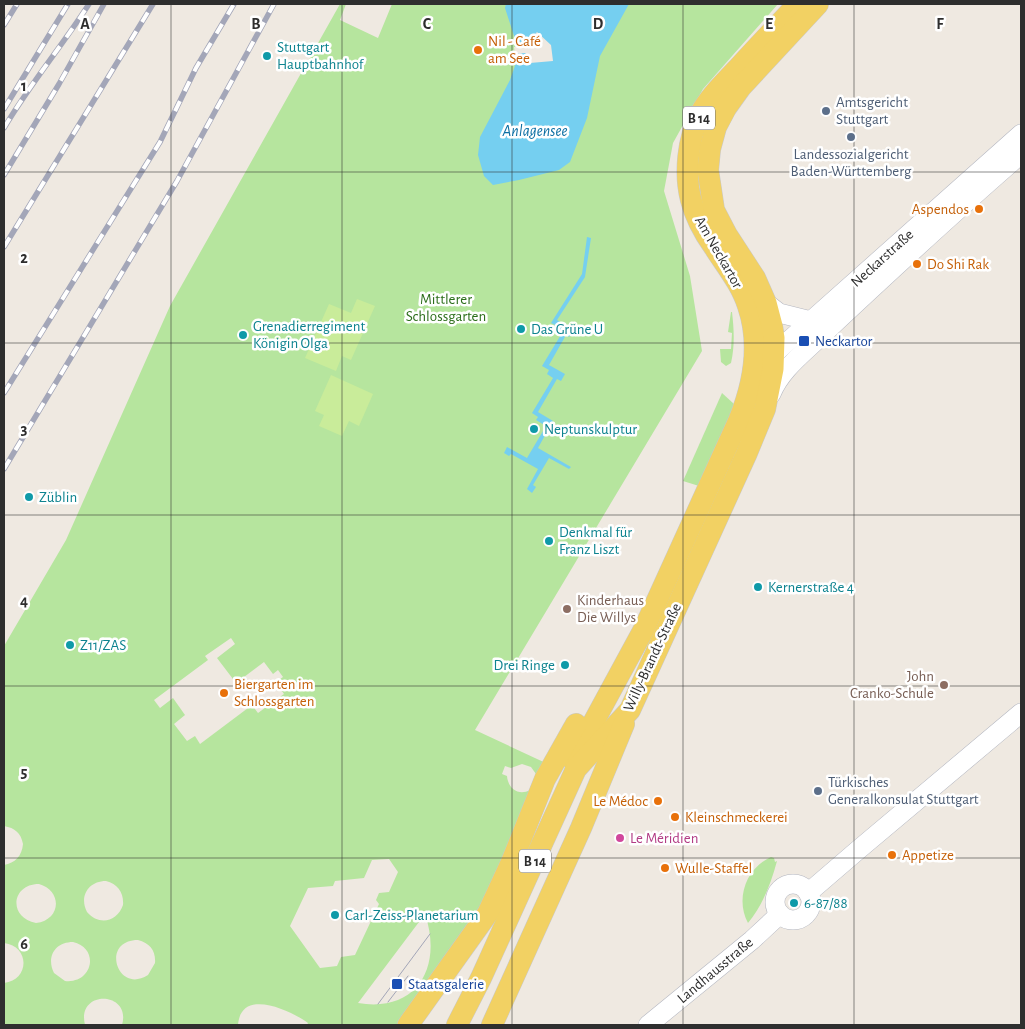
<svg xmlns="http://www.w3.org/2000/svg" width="1025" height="1029" font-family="'Alegreya Sans',sans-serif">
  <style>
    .green { fill: #b6e59e; fill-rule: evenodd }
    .pitch { fill: #c9ec9a }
    .water { fill: #75cff0 }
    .pier { fill: #efe9e1 }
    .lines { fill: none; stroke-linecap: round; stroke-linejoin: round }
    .secondary-casing { stroke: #b4b7c1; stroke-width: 20 }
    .primary-casing { stroke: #c9c9c9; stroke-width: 22 }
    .secondary { stroke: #fff; stroke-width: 19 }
    .primary { stroke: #f2d163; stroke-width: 21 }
    .tram { stroke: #a3a6b8; stroke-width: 1 }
    .rail-casing { stroke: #a3a6b8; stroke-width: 5.5 }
    .rail { stroke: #fff; stroke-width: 4; stroke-dasharray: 11; stroke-linecap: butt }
    .grid { fill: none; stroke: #2e2e2e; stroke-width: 1; stroke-opacity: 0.55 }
    .food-dot { fill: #e8710a; stroke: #fff; stroke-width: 2 }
    .culture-dot { fill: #0f9aa8; stroke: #fff; stroke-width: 2 }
    .service-dot { fill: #5c6f8a; stroke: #fff; stroke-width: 2 }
    .transit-dot { fill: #1a4fb4; stroke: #fff; stroke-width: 2 }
    .education-dot { fill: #8d6e63; stroke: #fff; stroke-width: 2 }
    .hotel-dot { fill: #d1479c; stroke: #fff; stroke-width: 2 }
    .labels { text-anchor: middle; stroke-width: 5; stroke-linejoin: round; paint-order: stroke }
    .shield { fill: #fff; stroke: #6d6d6d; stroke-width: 1 }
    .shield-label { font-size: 14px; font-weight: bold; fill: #2e2e2e }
    .food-label { font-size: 15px; fill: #c56008; stroke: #fff; text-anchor: start }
    .culture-label { font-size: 15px; fill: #0d838f; stroke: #fff; text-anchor: start }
    .service-label { font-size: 15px; fill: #4e5e75; stroke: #fff; text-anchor: start }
    .street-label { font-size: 15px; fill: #2e2e2e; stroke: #fff }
    .park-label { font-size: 15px; fill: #2c6e1b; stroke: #fff }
    .transit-label { font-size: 15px; fill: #164399; stroke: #fff; text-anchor: start }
    .education-label { font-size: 15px; fill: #785e54; stroke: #fff; text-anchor: start }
    .hotel-label { font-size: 15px; fill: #b23c85; stroke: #fff; text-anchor: start }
    .water-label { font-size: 16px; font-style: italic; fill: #0d6fa3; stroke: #fff }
    .grid-label { font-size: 16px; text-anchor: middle; font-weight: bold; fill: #2e2e2e; stroke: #fff; stroke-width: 5; stroke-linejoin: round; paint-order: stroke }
  </style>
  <rect width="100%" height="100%" fill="#efe9e1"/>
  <g class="green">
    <path d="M 340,4 L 346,4 L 340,20 L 378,38 L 392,4 L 778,4 L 703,89 L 673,143 L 664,191 L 690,276 L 702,351 L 475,730 L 550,765 L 499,879 L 401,1025 L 307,1025 L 308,1023 C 290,1010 241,987 238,1025 L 122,1025 C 132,991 76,989 85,1025 L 4,1025 L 4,983 C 30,980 30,946 4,943 L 4,865 C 15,863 22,856 23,844 C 21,833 15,828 4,826 L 4,646 L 66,540 L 170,306 ZM 231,638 L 235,644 L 217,658 L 236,683 L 264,662 L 273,674 L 278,670 L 283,677 L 276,682 L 284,694 L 258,713 L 252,705 L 200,744 L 195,736 L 187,741 L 174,724 L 185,715 L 173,698 L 160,708 L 154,700 L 208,660 L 205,656 ZM 522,764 L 531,767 L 536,774 L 530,790 C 519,796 508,789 507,776 L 502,774 L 505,766 L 511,768 ZM 389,859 L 398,872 L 389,892 L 379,893 L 376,900 L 379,904 L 355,955 L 341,957 L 337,966 L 320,968 L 290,926 L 308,888 L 333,886 L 335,881 L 364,878 L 372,860 ZM 106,881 C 118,884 124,893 123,905 C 117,922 99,926 87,912 C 79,897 88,881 106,881 ZM 39,884 C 63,891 61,920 36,923 C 8,918 11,884 39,884 ZM 425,914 C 443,967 417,1013 358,1003 ZM 138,940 C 150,943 156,951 155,963 L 148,975 C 117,995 100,940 138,940 ZM 73,942 C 100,948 93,984 65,981 L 54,973 C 46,957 55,942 73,942 Z"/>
    <path d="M 731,312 L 732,312 C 734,329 735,346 731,363 L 726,366 L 721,362 L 720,349 L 731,349 L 732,333 L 728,332 Z"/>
    <polygon points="722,393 734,404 724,431 699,486 683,481"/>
    <path d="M 771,857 L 774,858 L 775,862 L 777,861 C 771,883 763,905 748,923 C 735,899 746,868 771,857 Z"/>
  </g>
  <g class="pitch">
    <polygon points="357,299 375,306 351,360 342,356 336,371 305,358 329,304 351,313"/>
    <polygon points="331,375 373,394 359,426 349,421 342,436 319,426 324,415 315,411"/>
  </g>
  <g class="water">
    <polygon points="506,4 629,4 600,56 587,118 570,162 559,170 519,180 493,185 484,176 478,155 480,137 510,80 517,60 515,39 505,8"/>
    <polygon points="587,237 591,238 585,277 557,320 573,330 569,337 566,335 549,365 565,374 561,381 557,379 538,412 553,421 538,448 571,467 569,469 549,458 533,485 536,487 532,493 527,489 538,469 511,454 509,456 504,453 507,447 527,458 546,426 536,420 538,417 532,413 553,378 547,374 549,370 542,366 562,333 556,329 557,326 551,323 582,274"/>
  </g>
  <polygon class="pier" points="537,32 551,45 553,61 530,63 530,57 525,53 515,54 514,47 525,46"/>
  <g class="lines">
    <g class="secondary-casing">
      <g id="secondary">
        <polyline points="766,303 779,313 811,321"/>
        <polyline points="766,361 1021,134"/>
        <path d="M 771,394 C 781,369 804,353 823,334 C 888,273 954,212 1021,154"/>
        <circle cx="793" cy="902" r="18"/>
        <polyline points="808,893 858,850 1021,713"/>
        <polyline points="648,1025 752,940 780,914"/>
      </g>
    </g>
    <g class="primary-casing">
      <g id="primary">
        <path d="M 573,760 L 644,629 L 739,420 C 754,383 761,344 748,306 C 741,284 726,266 714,247 C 704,233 695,216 691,200 C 684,173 688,139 700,114 C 710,96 725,82 739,67 C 758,46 778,25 798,4"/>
        <polyline points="408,1025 488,913 512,861 545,779 576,724"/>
        <polyline points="457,1025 481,978 576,769 630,710 746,455 765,409 773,369 774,338 772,326 766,303 755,278 727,235 714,210 708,170 710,149 716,127 726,108 741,87 818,4"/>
        <polyline points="492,1025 581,828 624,724"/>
      </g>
    </g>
    <use href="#secondary" class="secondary"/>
    <use href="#primary" class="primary"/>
    <g class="tram">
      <polyline points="388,1002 408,976"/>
      <polyline points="378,1004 430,934"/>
    </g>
    <g class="rail-casing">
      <g id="rail">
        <polyline points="4,25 17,4"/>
        <polyline points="4,109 68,4"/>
        <path d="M 4,128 C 30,84 62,46 89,4"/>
        <polyline points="4,175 59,84 104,4"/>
        <polyline points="4,247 153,4"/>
        <polyline points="4,393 160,142 196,68 234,4"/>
        <polyline points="4,469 177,181 274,4"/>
      </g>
    </g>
    <use href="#rail" class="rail"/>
  </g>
  <path class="grid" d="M 171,4 L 171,1025M 342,4 L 342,1025M 512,4 L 512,1025M 683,4 L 683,1025M 854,4 L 854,1025M 4,172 L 1021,172M 4,343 L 1021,343M 4,515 L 1021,515M 4,686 L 1021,686M 4,858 L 1021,858"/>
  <g class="food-dot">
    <circle cx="478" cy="50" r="5"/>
    <circle cx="979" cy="209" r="5"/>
    <circle cx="917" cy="264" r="5"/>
    <circle cx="224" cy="693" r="5"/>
    <circle cx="658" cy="801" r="5"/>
    <circle cx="675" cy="817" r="5"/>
    <circle cx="892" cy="855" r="5"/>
    <circle cx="665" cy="868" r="5"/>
  </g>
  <g class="culture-dot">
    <circle cx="267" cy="56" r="5"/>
    <circle cx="521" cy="329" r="5"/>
    <circle cx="243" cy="335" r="5"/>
    <circle cx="534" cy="429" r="5"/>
    <circle cx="29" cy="497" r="5"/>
    <circle cx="549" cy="541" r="5"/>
    <circle cx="758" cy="587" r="5"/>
    <circle cx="70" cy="645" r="5"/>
    <circle cx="565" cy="665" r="5"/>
    <circle cx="794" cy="903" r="5"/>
    <circle cx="335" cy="915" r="5"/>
  </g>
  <g class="service-dot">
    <circle cx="826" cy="111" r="5"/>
    <circle cx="851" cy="137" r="5"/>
    <circle cx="818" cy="791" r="5"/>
  </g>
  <g class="transit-dot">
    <rect x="798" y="335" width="12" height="12" rx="2.5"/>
    <rect x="391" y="978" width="12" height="12" rx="2.5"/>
  </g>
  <g class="education-dot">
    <circle cx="567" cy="609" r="5"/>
    <circle cx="944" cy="685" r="5"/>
  </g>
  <circle class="hotel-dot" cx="620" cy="838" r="5"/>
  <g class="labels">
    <g class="shield">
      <rect x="683" y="106.5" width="32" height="23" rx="4"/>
      <rect x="519" y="849.5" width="32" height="23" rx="4"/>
    </g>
    <g class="shield-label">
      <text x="699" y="123">B 14</text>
      <text x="535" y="866">B 14</text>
    </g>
    <g class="food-label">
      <text x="488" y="46">Nil - Café<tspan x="488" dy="17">am See</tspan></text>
      <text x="969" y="214" text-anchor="end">Aspendos</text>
      <text x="927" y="269">Do Shi Rak</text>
      <text x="234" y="689">Biergarten im<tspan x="234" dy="17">Schlossgarten</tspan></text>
      <text x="648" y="806" text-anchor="end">Le Médoc</text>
      <text x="685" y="822">Kleinschmeckerei</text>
      <text x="902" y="860">Appetize</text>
      <text x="675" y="873">Wulle-Staffel</text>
    </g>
    <g class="culture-label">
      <text x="277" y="52">Stuttgart<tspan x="277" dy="17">Hauptbahnhof</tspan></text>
      <text x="253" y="331">Grenadierregiment<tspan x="253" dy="17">Königin Olga</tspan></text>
      <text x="531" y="334">Das Grüne U</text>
      <text x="544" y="434">Neptunskulptur</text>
      <text x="39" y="502">Züblin</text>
      <text x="559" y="537">Denkmal für<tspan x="559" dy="17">Franz Liszt</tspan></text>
      <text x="768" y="592">Kernerstraße 4</text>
      <text x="80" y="650">Z11/ZAS</text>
      <text x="555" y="670" text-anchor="end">Drei Ringe</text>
      <text x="804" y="908">6-87/88</text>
      <text x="345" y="920">Carl-Zeiss-Planetarium</text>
    </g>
    <g class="service-label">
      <text x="836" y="107">Amtsgericht<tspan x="836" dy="17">Stuttgart</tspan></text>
      <text x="851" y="159" text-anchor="middle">Landessozialgericht<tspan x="851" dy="17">Baden-Württemberg</tspan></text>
      <text x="828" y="787">Türkisches<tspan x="828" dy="17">Generalkonsulat Stuttgart</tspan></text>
    </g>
    <g class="street-label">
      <text transform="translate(719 252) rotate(60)" y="5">Am Neckartor</text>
      <text transform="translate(882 258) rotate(-42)" y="5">Neckarstraße</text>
      <text transform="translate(652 657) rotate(-65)" y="5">Willy-Brandt-Straße</text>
      <text transform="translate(715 970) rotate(-40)" y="5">Landhausstraße</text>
    </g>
    <g class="park-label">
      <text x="446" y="304">Mittlerer<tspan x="446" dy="17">Schlossgarten</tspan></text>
    </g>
    <g class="transit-label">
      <text x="815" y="346">Neckartor</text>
      <text x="408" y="989">Staatsgalerie</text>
    </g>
    <g class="education-label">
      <text x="577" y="605">Kinderhaus<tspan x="577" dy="17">Die Willys</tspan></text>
      <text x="934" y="681" text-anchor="end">John<tspan x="934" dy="17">Cranko-Schule</tspan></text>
    </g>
    <g class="hotel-label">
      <text x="630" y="843">Le Méridien</text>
    </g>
    <g class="water-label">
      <text x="535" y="136">Anlagensee</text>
    </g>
  </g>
  <g class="grid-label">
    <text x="85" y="29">A</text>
    <text x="256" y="29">B</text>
    <text x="427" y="29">C</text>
    <text x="598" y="29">D</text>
    <text x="769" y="29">E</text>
    <text x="940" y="29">F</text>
    <text x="24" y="91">1</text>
    <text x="24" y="263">2</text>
    <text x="24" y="434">3</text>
    <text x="24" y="606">4</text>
    <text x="24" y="777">5</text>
    <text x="24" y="949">6</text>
  </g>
  <rect width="1025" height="1029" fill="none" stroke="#2e2e2e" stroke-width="10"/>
</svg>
